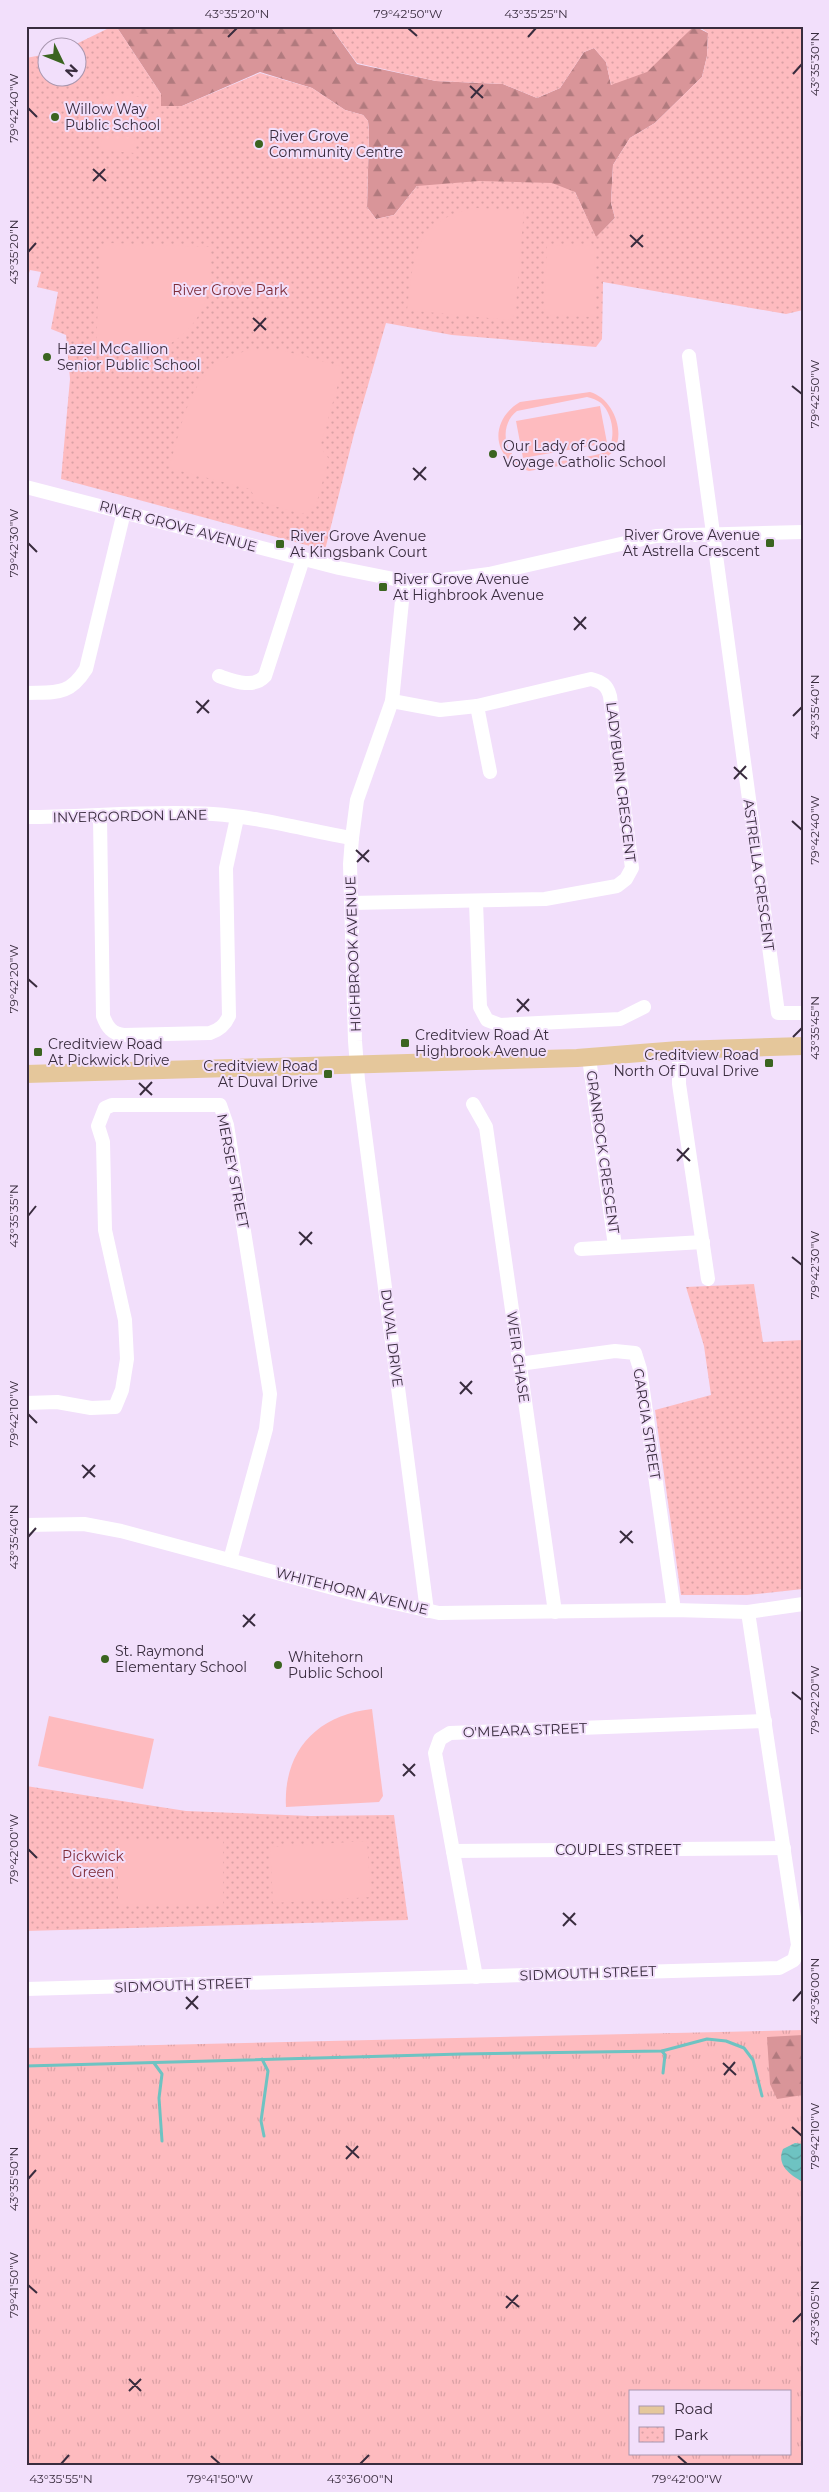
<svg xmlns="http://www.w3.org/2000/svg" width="829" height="2492" font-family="Montserrat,sans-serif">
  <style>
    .grass { fill: url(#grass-tufts); fill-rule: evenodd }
    .forest { fill: url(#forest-firs) }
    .park { fill: url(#park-dots) }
    .garden { fill: #febbbf; fill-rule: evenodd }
    .water { fill: url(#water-waves) }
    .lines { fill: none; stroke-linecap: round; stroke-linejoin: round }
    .stream { stroke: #6ec3c2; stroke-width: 3 }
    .minor { stroke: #fff; stroke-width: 14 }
    .major { stroke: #e5c79b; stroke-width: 18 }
    .ticks { fill: none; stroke: #392c3e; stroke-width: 2 }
    .poi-dot { fill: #3b6420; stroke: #f2dffb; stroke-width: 2 }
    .labels { text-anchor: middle; stroke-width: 4; stroke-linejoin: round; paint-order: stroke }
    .poi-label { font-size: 14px; fill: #392c3e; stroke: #f2dffb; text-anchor: start }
    .park-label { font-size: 14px; fill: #7d2c38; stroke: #f2dffb }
    .street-label { font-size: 14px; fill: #392c3e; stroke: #f2dffb }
    .neatline { fill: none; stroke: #392c3e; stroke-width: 2 }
    .ticks-label { font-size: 12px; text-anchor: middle; fill: #392c3e }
  </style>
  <defs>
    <pattern id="grass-tufts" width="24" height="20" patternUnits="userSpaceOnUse" patternTransform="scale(1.25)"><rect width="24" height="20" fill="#febbbf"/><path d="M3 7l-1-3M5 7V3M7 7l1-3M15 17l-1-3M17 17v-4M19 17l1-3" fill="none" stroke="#daa1a5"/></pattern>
    <pattern id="forest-firs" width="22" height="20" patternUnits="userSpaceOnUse" patternTransform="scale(1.25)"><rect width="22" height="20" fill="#d99599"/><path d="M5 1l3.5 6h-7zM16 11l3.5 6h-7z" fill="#b17a7e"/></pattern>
    <pattern id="park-dots" width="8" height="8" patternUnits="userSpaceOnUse" patternTransform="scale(1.25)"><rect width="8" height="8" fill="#febbbf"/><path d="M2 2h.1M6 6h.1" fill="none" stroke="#daa1a5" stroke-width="1.8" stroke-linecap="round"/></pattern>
    <pattern id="water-waves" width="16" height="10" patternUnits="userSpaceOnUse" patternTransform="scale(1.25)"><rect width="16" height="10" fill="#6ec3c2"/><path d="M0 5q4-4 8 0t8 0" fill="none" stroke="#5b9f9f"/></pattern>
  </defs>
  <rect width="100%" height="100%" fill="#f2dffb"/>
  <path class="grass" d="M 803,2030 L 803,2466 L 26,2466 L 26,2048 ZM 630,2391 L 790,2391 L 790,2453 L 630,2453 Z"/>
  <g class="forest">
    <polygon points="116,26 330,26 357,64 436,81 503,84 537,98 560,88 584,52 594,48 606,62 611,85 680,39 694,26 708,33 707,56 702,77 655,123 630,138 613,165 611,203 615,218 596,238 575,192 417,186 394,215 376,219 367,207 369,132 368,121 363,115 345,110 312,88 260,72 182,106 160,106 161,94"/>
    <polygon points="803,2035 803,2095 777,2099 770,2084 767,2037"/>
  </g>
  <g class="park">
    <polygon points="113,26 116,26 161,94 161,106 182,106 260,73 312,88 345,110 363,115 368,121 369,132 367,207 376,219 394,215 417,186 479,181 552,183 575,192 596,237 615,218 611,203 613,165 630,138 655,123 702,77 707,56 708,33 698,26 803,26 803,310 786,314 603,282 602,339 596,347 452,335 386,323 354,434 325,550 61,479 70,379 66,335 51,329 58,292 37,287 41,272 30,270 26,282 26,58 47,54 48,78 78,78 78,48 70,47"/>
    <polygon points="330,26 694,26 647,72 611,85 606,62 594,48 584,52 560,88 537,98 503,84 436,81 357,63"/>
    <polygon points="754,1284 763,1342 803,1340 803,1589 747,1595 681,1595 655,1410 711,1395 704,1346 686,1287"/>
    <polygon points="26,1786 186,1811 311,1816 394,1815 408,1920 26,1931"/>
  </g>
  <g class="garden">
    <polygon points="105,93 139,97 137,112 104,109"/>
    <polygon points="103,114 137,117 135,132 102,129"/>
    <polygon points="102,134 135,137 134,153 100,150"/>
    <path d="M 473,208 L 524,210 L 515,315 L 509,320 L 407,310 C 414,257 412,223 473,208 Z"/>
    <path d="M 109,243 L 210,247 C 210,261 211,276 208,290 C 203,321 175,350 143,352 C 128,353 112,352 96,351 L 100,251 Z"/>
    <polygon points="547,245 595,246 594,317 544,315"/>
    <path d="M 260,349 L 281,350 L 343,367 L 320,447 L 329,459 L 316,505 L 302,514 L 257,501 L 250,489 L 169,468 C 186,413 191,355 260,349 Z"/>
    <path d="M 590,392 C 619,400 631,451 601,459 L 529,471 C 492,461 488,421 520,402 ZM 587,397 C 592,398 597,400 601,403 C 613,414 617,440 606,452 C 598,456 539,465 530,464 C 503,460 498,425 517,411 Z"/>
    <polygon points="600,406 607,443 523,458 516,421"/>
    <path d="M 372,1709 L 383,1796 L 379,1802 L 286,1807 C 283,1751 317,1715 372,1709 Z"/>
    <polygon points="49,1716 154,1739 143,1789 38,1766"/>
    <rect x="118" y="1839" width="105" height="66"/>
    <polygon points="367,1841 371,1897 273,1903 270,1847"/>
  </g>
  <path class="water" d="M 795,2143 L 803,2144 L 803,2182 C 790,2175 776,2165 783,2149 Z"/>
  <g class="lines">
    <g class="stream">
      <polyline points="662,2051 665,2055 663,2073"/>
      <polyline points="262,2059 268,2071 261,2121 264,2136"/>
      <polyline points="154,2063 162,2074 159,2098 162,2141"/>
      <polyline points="26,2066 462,2054 662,2051 707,2039 726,2041 744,2048 753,2060 762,2096"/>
    </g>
    <g class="minor">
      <polyline points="689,356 778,1013 803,1013"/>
      <polyline points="26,487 339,568 404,581 443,580 489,574 656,536 803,532"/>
      <polyline points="404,581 392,701 357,800 352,838 350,864 355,1041 358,1080 427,1611"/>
      <path d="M 219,676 C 234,681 253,689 265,676 L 303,559"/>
      <path d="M 26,693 C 56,692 69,696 86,669 L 124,512"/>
      <polyline points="477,706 490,772"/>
      <path d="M 26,817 C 88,817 151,810 213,814 C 259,817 306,830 352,838"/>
      <path d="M 100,817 L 103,1016 C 107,1027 112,1034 124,1035 L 210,1033 C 220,1030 225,1025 229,1016 L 226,868 L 237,818"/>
      <polyline points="476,902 480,1007 487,1020 500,1025 620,1019 644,1007"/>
      <path d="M 351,903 L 545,899 L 617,886 L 626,879 L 632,868 L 610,696 C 607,685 602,682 591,679 L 477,706 L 440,710 L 392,701"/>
      <polyline points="679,1050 679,1084 708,1279"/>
      <polyline points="589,1058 615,1246"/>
      <polyline points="473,1104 486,1127 555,1612"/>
      <polyline points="581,1249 703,1242"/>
      <polyline points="519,1364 615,1351 635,1353 640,1369 674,1610"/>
      <polyline points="26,1403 57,1402 91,1408 115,1407 122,1390 127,1359 125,1320 105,1230 103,1142 98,1126 105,1108 112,1105 220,1105 227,1125 270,1394 266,1429 230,1560"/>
      <polyline points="26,1525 84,1524 121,1531 359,1595 439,1613 674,1610 748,1612 803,1604"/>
      <polyline points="453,1851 784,1848"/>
      <polyline points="476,1977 435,1753 440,1739 450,1733 765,1721"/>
      <polyline points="26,1989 779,1968 794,1960 798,1945 748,1612"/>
    </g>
    <polyline class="major" points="26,1074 577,1058 679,1050 803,1046"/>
  </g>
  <path class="ticks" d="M 408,28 L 417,36M 228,37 L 237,28M 528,37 L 536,28M 793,74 L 802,64M 470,86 L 483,98M 471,98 L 483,85M 28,108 L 37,117M 93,169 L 106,181M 93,181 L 105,169M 630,235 L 643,247M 631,247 L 643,235M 28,252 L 36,243M 253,318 L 266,330M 254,331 L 266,318M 792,386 L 802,394M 413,468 L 426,480M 414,480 L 426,467M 28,543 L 37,552M 574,617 L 586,629M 574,630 L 586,617M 196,701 L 209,713M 197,713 L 209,700M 793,716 L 802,707M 734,767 L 747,779M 734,779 L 746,766M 792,821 L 802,830M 356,850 L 369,862M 357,862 L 369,850M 28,979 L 37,987M 517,999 L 529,1011M 517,1012 L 529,999M 793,1037 L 802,1028M 139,1083 L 152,1095M 140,1095 L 152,1082M 677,1149 L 690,1161M 677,1161 L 689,1148M 28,1216 L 36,1206M 299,1232 L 312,1244M 300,1245 L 312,1232M 792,1257 L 802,1265M 460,1382 L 472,1394M 460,1394 L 472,1381M 28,1414 L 37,1423M 82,1465 L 95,1477M 83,1478 L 95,1465M 620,1531 L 633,1543M 28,1537 L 36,1528M 620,1543 L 632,1531M 243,1615 L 255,1626M 243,1627 L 255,1614M 792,1692 L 802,1700M 403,1764 L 415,1776M 403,1776 L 415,1764M 28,1849 L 37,1858M 563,1913 L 576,1925M 563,1926 L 575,1913M 186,1997 L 198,2009M 793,2001 L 802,1991M 186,2009 L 198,1996M 723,2063 L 736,2075M 724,2075 L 735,2062M 792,2127 L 802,2136M 346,2146 L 359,2158M 346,2159 L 358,2146M 28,2179 L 36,2170M 28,2285 L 37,2293M 506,2296 L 519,2307M 506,2308 L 518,2295M 793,2322 L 802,2313M 129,2379 L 141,2391M 129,2391 L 141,2379M 211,2456 L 220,2464M 678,2456 L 687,2464M 61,2464 L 69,2455M 360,2464 L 369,2455"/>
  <g class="poi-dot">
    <circle cx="55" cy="117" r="5"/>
    <circle cx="259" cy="144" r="5"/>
    <circle cx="47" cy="357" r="5"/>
    <circle cx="493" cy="454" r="5"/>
    <rect x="765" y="538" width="10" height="10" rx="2.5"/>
    <rect x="275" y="539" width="10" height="10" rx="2.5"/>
    <rect x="378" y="582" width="10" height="10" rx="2.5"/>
    <rect x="400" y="1038" width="10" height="10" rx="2.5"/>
    <rect x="33" y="1047" width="10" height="10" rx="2.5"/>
    <rect x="764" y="1058" width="10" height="10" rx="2.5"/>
    <rect x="323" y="1069" width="10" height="10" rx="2.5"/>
    <circle cx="105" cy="1659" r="5"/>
    <circle cx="278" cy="1665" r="5"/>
  </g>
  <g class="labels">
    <g class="poi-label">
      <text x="65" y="114">Willow Way<tspan x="65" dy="16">Public School</tspan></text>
      <text x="269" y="141">River Grove<tspan x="269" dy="16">Community Centre</tspan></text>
      <text x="57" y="354">Hazel McCallion<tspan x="57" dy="16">Senior Public School</tspan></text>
      <text x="503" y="451">Our Lady of Good<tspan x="503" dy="16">Voyage Catholic School</tspan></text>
      <text x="760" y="540" text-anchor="end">River Grove Avenue<tspan x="760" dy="16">At Astrella Crescent</tspan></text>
      <text x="290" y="541">River Grove Avenue<tspan x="290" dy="16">At Kingsbank Court</tspan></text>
      <text x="393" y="584">River Grove Avenue<tspan x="393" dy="16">At Highbrook Avenue</tspan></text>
      <text x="415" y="1040">Creditview Road At<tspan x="415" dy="16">Highbrook Avenue</tspan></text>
      <text x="48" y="1049">Creditview Road<tspan x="48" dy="16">At Pickwick Drive</tspan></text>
      <text x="759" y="1060" text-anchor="end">Creditview Road<tspan x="759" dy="16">North Of Duval Drive</tspan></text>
      <text x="318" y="1071" text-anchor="end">Creditview Road<tspan x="318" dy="16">At Duval Drive</tspan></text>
      <text x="115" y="1656">St. Raymond<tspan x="115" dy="16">Elementary School</tspan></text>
      <text x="288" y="1662">Whitehorn<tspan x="288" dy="16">Public School</tspan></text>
    </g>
    <g class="park-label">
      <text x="230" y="295">River Grove Park</text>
      <text x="93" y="1861">Pickwick<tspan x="93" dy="16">Green</tspan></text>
    </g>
    <g class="street-label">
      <text transform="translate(178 526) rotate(15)" y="5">RIVER GROVE AVENUE</text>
      <text transform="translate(621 782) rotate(83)" y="5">LADYBURN CRESCENT</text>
      <text transform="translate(130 816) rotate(-1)" y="5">INVERGORDON LANE</text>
      <text transform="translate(759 875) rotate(82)" y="5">ASTRELLA CRESCENT</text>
      <text transform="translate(353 954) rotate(-92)" y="5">HIGHBROOK AVENUE</text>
      <text transform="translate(603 1152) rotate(82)" y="5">GRANROCK CRESCENT</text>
      <text transform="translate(233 1171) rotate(79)" y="5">MERSEY STREET</text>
      <text transform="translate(392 1338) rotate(83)" y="5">DUVAL DRIVE</text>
      <text transform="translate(518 1357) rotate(82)" y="5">WEIR CHASE</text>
      <text transform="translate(647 1424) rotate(81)" y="5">GARCIA STREET</text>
      <text transform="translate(352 1591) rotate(14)" y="5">WHITEHORN AVENUE</text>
      <text transform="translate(525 1730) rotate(-2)" y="5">O'MEARA STREET</text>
      <text x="618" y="1855">COUPLES STREET</text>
      <text transform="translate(588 1973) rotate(-2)" y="5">SIDMOUTH STREET</text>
      <text transform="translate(183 1985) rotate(-2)" y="5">SIDMOUTH STREET</text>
    </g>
  </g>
  <rect width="829" height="2492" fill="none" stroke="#f2dffb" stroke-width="55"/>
  <rect x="629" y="2390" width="162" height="65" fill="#f2dffb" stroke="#a897af"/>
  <rect x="639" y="2406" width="25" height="8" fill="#e5c79b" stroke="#a897af"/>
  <text x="674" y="2414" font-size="15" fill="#392c3e">Road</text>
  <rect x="639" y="2427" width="25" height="15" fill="url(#park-dots)" stroke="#a897af"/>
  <text x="674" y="2440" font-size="15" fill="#392c3e">Park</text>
  <g transform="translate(62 62) rotate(133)"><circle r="24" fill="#f2dffb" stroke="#a897af"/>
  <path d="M0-4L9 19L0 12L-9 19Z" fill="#3b6420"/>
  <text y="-8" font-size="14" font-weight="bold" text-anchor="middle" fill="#392c3e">N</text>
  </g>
  <rect x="28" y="28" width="774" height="2436" class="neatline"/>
  <g class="ticks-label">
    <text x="237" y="18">43°35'20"N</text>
    <text x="408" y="18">79°42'50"W</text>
    <text x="536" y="18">43°35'25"N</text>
    <text transform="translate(815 64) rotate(-90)" y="4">43°35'30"N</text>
    <text transform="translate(14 108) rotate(-90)" y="4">79°42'40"W</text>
    <text transform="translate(14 252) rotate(-90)" y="4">43°35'20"N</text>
    <text transform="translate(815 394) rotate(-90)" y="4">79°42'50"W</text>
    <text transform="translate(14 543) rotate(-90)" y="4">79°42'30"W</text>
    <text transform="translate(815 707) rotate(-90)" y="4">43°35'40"N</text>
    <text transform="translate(815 830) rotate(-90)" y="4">79°42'40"W</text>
    <text transform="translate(14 979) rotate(-90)" y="4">79°42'20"W</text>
    <text transform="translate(815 1028) rotate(-90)" y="4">43°35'45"N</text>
    <text transform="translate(14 1216) rotate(-90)" y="4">43°35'35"N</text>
    <text transform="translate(815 1265) rotate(-90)" y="4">79°42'30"W</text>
    <text transform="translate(14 1414) rotate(-90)" y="4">79°42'10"W</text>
    <text transform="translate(14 1537) rotate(-90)" y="4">43°35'40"N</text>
    <text transform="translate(815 1700) rotate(-90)" y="4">79°42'20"W</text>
    <text transform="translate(14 1849) rotate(-90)" y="4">79°42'00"W</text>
    <text transform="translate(815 1991) rotate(-90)" y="4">43°36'00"N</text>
    <text transform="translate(815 2136) rotate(-90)" y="4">79°42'10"W</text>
    <text transform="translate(14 2179) rotate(-90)" y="4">43°35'50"N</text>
    <text transform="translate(14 2285) rotate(-90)" y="4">79°41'50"W</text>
    <text transform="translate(815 2313) rotate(-90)" y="4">43°36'05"N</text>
    <text x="61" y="2483">43°35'55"N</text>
    <text x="220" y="2483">79°41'50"W</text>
    <text x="360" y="2483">43°36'00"N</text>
    <text x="687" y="2483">79°42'00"W</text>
  </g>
</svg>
